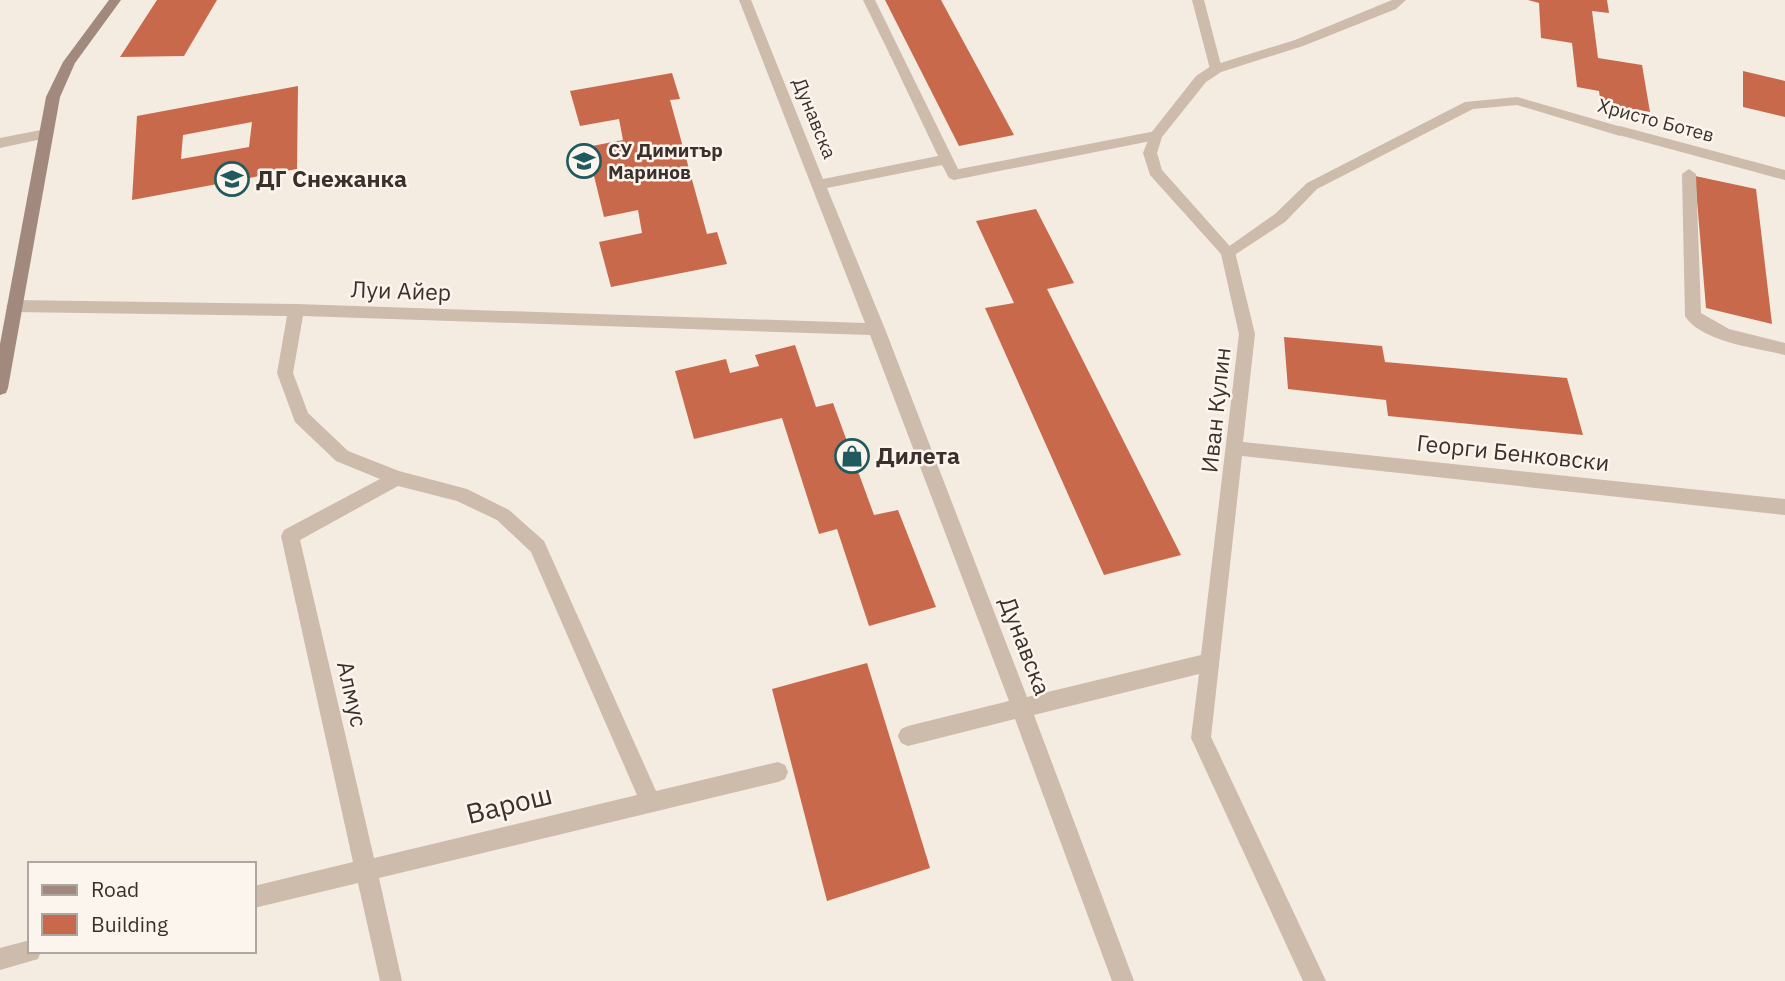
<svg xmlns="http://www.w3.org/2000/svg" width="1785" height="981" font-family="'IBM Plex Sans',sans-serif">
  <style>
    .building { fill: #c8694b; fill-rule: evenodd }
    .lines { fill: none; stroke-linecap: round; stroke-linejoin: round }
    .lane { fill: #cdbbac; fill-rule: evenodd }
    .street { fill: #cdbbac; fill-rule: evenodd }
    .secondary { fill: #a18a7d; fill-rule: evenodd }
    .labels { text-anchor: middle; stroke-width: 5; stroke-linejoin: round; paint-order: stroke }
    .far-street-label { font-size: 19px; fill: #3b302b; stroke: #fbf5ee }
    .far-poi-label { font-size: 19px; font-weight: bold; fill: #3b302b; stroke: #fbf5ee; text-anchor: start }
    .poi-label { font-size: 23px; font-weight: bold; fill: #3b302b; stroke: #fbf5ee; text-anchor: start }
    .street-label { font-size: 23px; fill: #3b302b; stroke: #fbf5ee }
    .near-street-label { font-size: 28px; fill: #3b302b; stroke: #fbf5ee }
  </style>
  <rect width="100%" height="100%" fill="#f4ebe1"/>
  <g class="building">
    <polygon points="157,0 217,0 184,56 120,57"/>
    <polygon points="885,0 941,0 1014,135 959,146"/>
    <polygon points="1528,0 1607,0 1609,13 1592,11 1598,58 1642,65 1650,112 1601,104 1599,91 1577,87 1572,43 1541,38 1539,3"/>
    <polygon points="1743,71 1785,81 1785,117 1743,107"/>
    <polygon points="672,73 680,99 670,100 707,234 717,232 727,264 611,287 599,242 642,233 638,210 604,217 587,147 623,140 619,119 580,126 570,91"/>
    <path d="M 298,86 L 297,169 L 132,200 L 137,116 ZM 252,122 L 249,147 L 181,159 L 183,135 Z"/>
    <polygon points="1695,176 1756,189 1772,324 1706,308"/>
    <polygon points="1036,209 1074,283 1047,289 1181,555 1104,575 985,308 1014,303 976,221"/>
    <polygon points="1284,337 1382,346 1385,362 1567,378 1583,435 1388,416 1386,400 1288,389"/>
    <polygon points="795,345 816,407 833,403 874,515 898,510 936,607 869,626 837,529 819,534 782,418 694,439 675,371 726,359 730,373 759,366 755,355"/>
    <polygon points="867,663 930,868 827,901 772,689"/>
  </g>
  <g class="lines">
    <g class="lane">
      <polygon points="863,0 875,0 901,53 900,56 890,56 889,53"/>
      <polygon points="1192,0 1204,0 1222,69 1221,72 1216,73 1210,69"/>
      <polygon points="1517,97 1625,128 1627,131 1620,136 1517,105 1473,109 1317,189 1285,222 1233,256 1228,257 1221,252 1275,214 1307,183 1465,102"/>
      <polygon points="1156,131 1161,133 1161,139 954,180 947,175 954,170"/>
      <path d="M 1689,169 L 1696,174 L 1701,313 L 1729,329 L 1785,343 L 1785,355 C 1757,348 1701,342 1685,316 L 1682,174 Z"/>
    </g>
    <g class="street">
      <path d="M 739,0 L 751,0 L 823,179 L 938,156 L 889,53 L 895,49 L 901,53 L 961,175 L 954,180 L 949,178 L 942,165 L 827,188 L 885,329 L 1027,697 L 1201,655 L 1239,334 L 1221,254 L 1150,175 L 1143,153 L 1151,133 L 1196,76 L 1211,66 L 1295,40 L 1392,0 L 1406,0 L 1396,9 L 1303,46 L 1221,72 L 1206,82 L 1162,137 L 1157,153 L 1162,170 L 1235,252 L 1255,334 L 1243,442 L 1785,499 L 1785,515 L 1242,456 L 1211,737 L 1326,981 L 1303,981 L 1191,738 L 1199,674 L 1034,715 L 1134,981 L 1112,981 L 1015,719 L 908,746 L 901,743 L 898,736 L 901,729 L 908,726 L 1009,701 L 870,335 L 303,316 L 293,373 L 308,413 L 348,451 L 399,471 L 467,489 L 509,510 L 544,541 L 656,791 L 778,762 L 785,765 L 788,772 L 785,779 L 778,782 L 379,878 L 402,981 L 380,981 L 358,883 L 254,908 L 254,886 L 353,862 L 281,536 L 284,530 L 380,479 L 336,461 L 295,422 L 277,373 L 287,316 L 14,312 L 6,306 L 14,300 L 296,304 L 865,323 ZM 398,486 L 457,501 L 497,520 L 531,552 L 637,795 L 374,858 L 300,540 Z"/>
      <polygon points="1620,126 1785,170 1785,180 1615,134 1615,128"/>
      <polygon points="46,129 51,131 51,137 0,148 0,138"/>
      <polygon points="30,940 30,951 41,951 38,959 0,970 0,948"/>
    </g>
    <polygon class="secondary" points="109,0 121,0 75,63 60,97 8,388 6,393 0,395 0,344 46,97 63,62"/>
  </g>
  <defs>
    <g id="school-ring" transform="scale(1.75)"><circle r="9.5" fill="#fbf5ee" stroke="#1f5a5e" stroke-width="1.5"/><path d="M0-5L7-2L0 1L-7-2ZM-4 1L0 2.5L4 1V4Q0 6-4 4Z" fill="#1f5a5e"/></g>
    <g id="shop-ring" transform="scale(1.75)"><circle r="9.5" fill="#fbf5ee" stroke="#1f5a5e" stroke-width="1.5"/><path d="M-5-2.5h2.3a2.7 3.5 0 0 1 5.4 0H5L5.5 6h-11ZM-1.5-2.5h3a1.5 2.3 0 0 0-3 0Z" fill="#1f5a5e"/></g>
  </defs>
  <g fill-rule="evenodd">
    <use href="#school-ring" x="584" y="161"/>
    <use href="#school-ring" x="232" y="179"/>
    <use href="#shop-ring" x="852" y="456"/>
  </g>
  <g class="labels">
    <g class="far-street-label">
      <text transform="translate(815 118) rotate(68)" y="7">Дунавска</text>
      <text transform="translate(1656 120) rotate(15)" y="7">Христо Ботев</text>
    </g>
    <g class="far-poi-label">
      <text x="608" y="157">СУ Димитър<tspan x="608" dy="22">Маринов</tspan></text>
    </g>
    <g class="poi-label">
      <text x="256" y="187">ДГ Снежанка</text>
      <text x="876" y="464">Дилета</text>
    </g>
    <g class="street-label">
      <text transform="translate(401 291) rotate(2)" y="8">Луи Айер</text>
      <text transform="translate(1216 410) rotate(-84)" y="8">Иван Кулин</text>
      <text transform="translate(1513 453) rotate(6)" y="8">Георги Бенковски</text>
      <text transform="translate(1025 646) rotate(69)" y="8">Дунавска</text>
      <text transform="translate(352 694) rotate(77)" y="8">Алмус</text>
    </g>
    <g class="near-street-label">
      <text transform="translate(509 804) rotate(-14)" y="10">Варош</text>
    </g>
  </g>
  <rect x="28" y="862" width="228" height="91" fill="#fbf5ee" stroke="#aea6a0" stroke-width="2"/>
  <rect x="42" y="885" width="35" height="10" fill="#a18a7d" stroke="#aea6a0" stroke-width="2"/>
  <text x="91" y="897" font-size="21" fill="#3b302b">Road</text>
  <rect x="42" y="914" width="35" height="21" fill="#c8694b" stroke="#aea6a0" stroke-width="2"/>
  <text x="91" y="932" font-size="21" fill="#3b302b">Building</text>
</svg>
